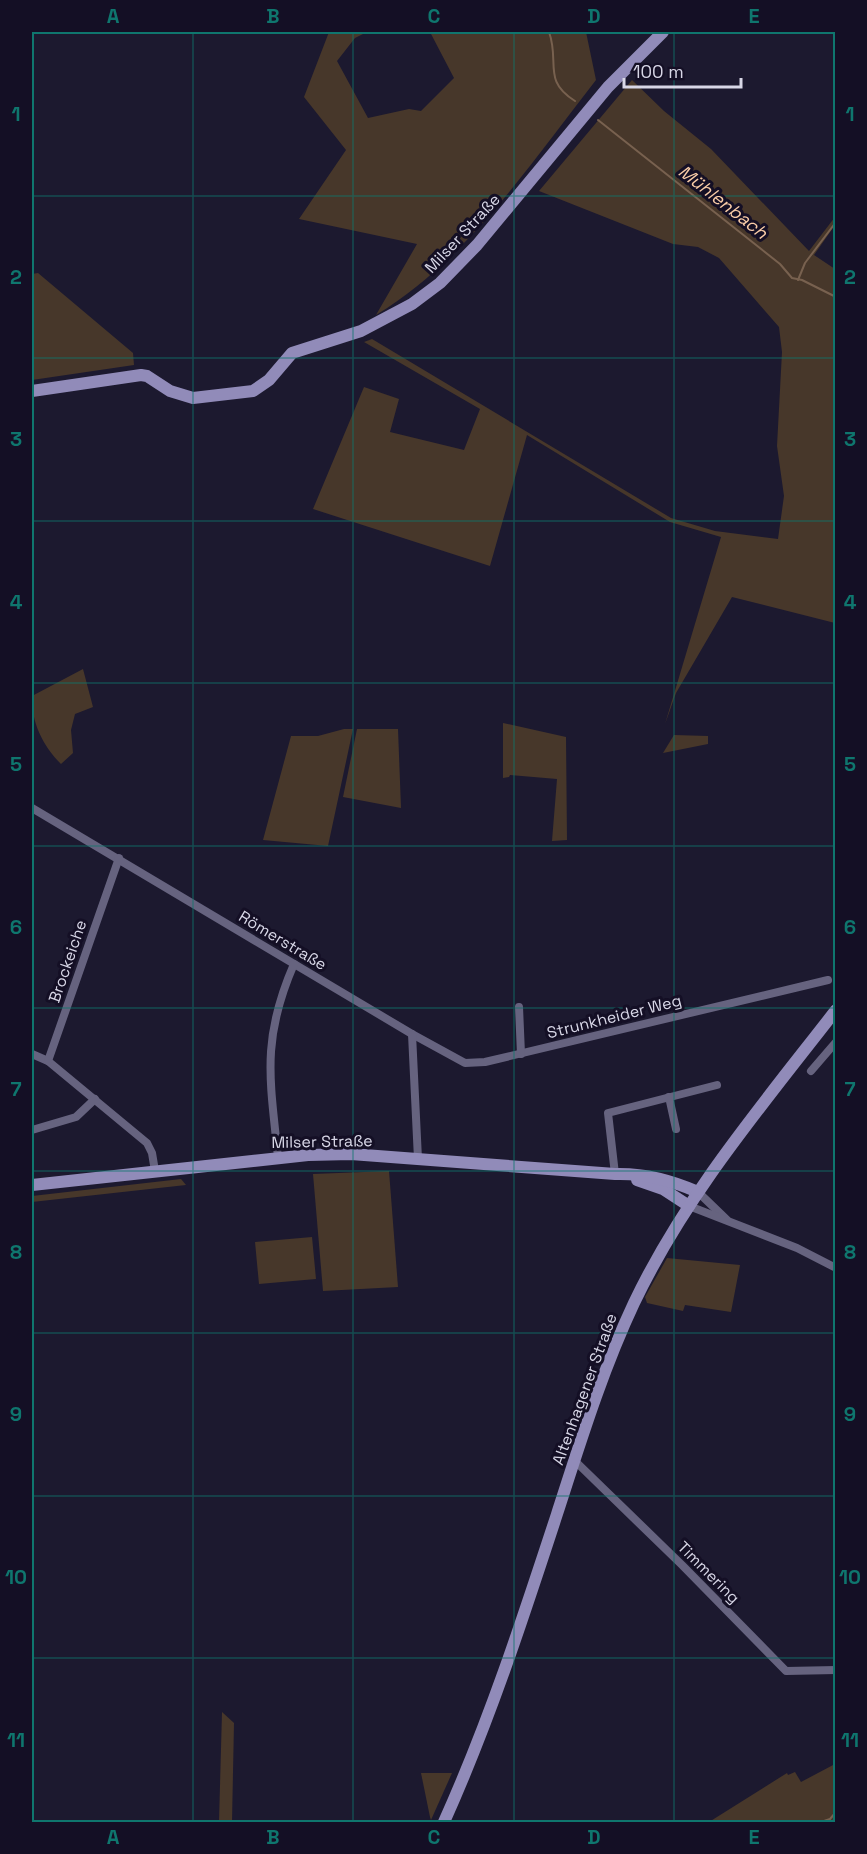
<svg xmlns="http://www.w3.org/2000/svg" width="867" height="1854" font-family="'Space Grotesk',sans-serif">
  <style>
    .green { fill: #47372a }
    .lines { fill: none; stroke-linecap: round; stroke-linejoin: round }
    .stream { stroke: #78614f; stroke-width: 2 }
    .street { stroke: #66637f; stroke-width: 8 }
    .secondary { stroke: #918bb9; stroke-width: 12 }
    .grid { fill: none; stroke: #0f766e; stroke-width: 1.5; stroke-opacity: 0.55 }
    .labels { text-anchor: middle; stroke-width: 6; stroke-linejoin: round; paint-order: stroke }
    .street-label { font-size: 16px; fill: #d8d7e7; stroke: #140f25 }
    .water-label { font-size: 18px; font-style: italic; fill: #f9cca7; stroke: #140f25 }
    .neatline { fill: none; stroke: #0f766e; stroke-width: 2 }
    .grid-label { font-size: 20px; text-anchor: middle; font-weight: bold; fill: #0f766e }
  </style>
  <rect width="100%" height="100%" fill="#1c192f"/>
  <g class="green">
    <path d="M 329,32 L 367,32 L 355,38 L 337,61 L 368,118 L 409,109 L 421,111 L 454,78 L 430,32 L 586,32 L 596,80 C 530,164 468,259 376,315 L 417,244 L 299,219 L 346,150 L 304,97 Z"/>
    <polygon points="632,80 664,111 711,149 809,251 835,217 835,225 814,255 835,269 835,623 732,597 676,693 665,724 721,537 670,522 527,435 490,566 313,509 364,387 399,399 390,432 464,450 480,409 364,342 372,339 671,518 715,531 778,539 784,496 777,446 782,352 779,327 719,258 698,247 673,244 539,191"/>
    <polygon points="38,273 133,353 134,365 32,380 32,274"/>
    <path d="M 83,669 L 93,707 L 75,714 L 71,730 L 73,753 L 61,764 C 43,746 31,722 32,696 Z"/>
    <polygon points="503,723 566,737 567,840 552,841 557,779 510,775 509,777 503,778"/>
    <polygon points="344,729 353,729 328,846 263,840 291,736 318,736"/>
    <polygon points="357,729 398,729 401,808 343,797"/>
    <polygon points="674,735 708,736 708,744 663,753"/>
    <polygon points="389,1171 398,1287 323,1291 313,1174"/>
    <polygon points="181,1179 186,1185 32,1202 32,1196"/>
    <polygon points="312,1237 316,1279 259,1284 255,1242"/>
    <polygon points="667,1258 740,1265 731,1312 685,1305 683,1311 647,1303 645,1297"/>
    <polygon points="222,1712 234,1723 232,1822 219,1822"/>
    <polygon points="835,1764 835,1822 709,1822 787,1773 788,1775 795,1772 801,1782"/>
    <polygon points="421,1773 452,1773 431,1820 430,1817"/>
  </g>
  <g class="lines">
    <g class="stream">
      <path d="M 549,32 C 560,62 542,81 575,101"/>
      <polyline points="598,120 780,264 792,278 802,280 836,297"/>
      <polyline points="798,280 805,263 836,222"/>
      <polyline points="821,1822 830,1819 836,1812"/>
    </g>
    <g class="street">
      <polyline points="32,808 412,1034 465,1063 485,1062 828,980"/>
      <polyline points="519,1007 521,1054"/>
      <polyline points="412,1034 418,1159"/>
      <polyline points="32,1054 48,1061 147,1143 152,1153 155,1171"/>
      <polyline points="48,1061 119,858"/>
      <polyline points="811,1071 836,1042"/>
      <polyline points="669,1097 676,1129"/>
      <polyline points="32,1130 76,1117 95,1099"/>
      <path d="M 278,1157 C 270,1079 261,1040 294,964"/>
      <polyline points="615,1174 608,1113 717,1085"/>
      <polyline points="698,1192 727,1220"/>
      <polyline points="689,1206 797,1248 836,1268"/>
      <polyline points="574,1460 682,1565 786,1671 836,1670"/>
    </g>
    <g class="secondary">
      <polyline points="32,391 141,375 147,376 170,391 193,398 253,391 269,380 292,353 361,331 412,304 440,283 477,245 608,87 663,32"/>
      <polyline points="637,1180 663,1189 689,1206"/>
      <path d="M 32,1185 L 308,1155 L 351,1154 L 615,1174 C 645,1173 671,1180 698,1192"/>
      <path d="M 444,1822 C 489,1722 523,1618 557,1514 C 580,1443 602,1371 634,1303 C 685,1196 763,1104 836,1010"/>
    </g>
  </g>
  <path class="grid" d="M 193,32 L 193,1822M 353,32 L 353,1822M 514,32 L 514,1822M 674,32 L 674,1822M 32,196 L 836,196M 32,358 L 836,358M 32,521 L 836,521M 32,683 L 836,683M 32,846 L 836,846M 32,1008 L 836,1008M 32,1171 L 836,1171M 32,1333 L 836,1333M 32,1496 L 836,1496M 32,1658 L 836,1658"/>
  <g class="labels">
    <g class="street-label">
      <text transform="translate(462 233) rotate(-47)" y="6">Milser Straße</text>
      <text transform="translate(283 940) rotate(31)" y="6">Römerstraße</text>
      <text transform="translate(67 961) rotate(-71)" y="6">Brockeiche</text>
      <text transform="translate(614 1016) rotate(-14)" y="6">Strunkheider Weg</text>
      <text transform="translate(322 1141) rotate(-1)" y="6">Milser Straße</text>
      <text transform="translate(584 1389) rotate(-70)" y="6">Altenhagener Straße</text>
      <text transform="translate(709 1572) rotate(45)" y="6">Timmering</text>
    </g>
    <g class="water-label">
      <text transform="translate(723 202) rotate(38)" y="6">Mühlenbach</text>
    </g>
  </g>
  <rect width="867" height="1854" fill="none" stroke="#140f25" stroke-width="66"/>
  <path d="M624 78v9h117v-9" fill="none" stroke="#d8d7e7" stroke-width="3"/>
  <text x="633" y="78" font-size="18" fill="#d8d7e7" stroke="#140f25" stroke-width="4.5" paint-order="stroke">100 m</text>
  <rect x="33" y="33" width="801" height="1788" class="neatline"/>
  <g class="grid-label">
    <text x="113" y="23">A</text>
    <text x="273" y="23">B</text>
    <text x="434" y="23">C</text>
    <text x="594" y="23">D</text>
    <text x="754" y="23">E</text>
    <text x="16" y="121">1</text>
    <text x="850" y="121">1</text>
    <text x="16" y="284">2</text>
    <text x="850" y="284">2</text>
    <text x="16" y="446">3</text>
    <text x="850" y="446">3</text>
    <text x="16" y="609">4</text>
    <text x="850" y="609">4</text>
    <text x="16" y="771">5</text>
    <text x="850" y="771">5</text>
    <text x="16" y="934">6</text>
    <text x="850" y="934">6</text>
    <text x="16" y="1096">7</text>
    <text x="850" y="1096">7</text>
    <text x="16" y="1259">8</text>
    <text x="850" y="1259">8</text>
    <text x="16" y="1421">9</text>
    <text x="850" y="1421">9</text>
    <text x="16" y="1584">10</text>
    <text x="850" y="1584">10</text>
    <text x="16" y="1747">11</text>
    <text x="850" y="1747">11</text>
    <text x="113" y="1844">A</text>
    <text x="273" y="1844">B</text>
    <text x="434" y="1844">C</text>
    <text x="594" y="1844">D</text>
    <text x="754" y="1844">E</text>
  </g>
</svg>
